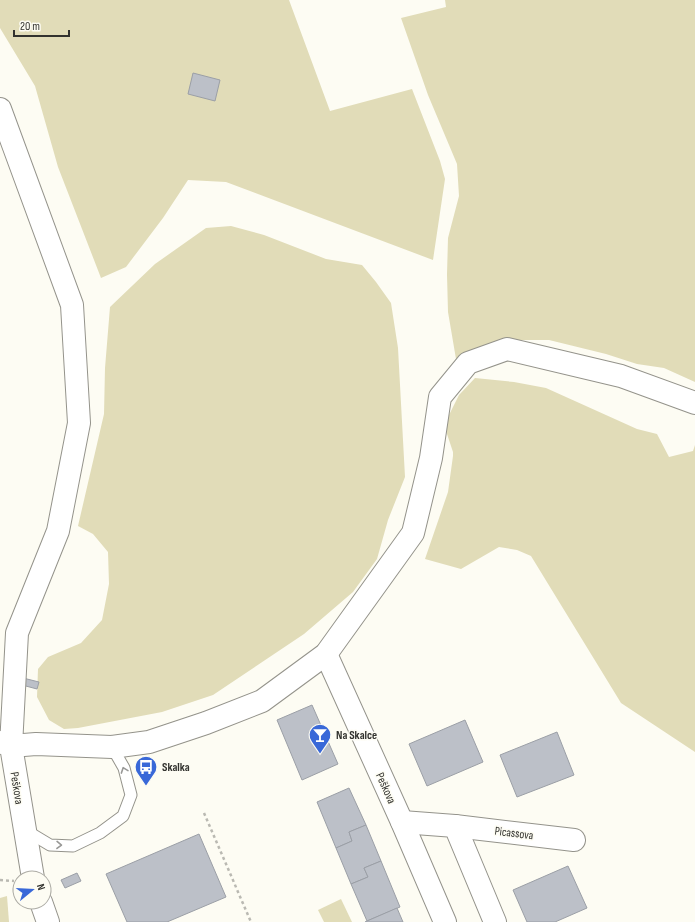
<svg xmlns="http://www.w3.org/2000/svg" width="695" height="922" font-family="'Sofia Sans Condensed',sans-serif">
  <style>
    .green { fill: #e1dcb8 }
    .building { fill: #bcc0c8; stroke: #9b9fa6 }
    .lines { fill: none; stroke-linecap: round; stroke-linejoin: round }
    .service-casing { stroke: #94938b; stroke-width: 13 }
    .minor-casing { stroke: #94938b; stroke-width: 24 }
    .tertiary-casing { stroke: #94938b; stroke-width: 24 }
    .path { stroke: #bab9b2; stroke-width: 2.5; stroke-dasharray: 3 3; stroke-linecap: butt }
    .service { stroke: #fff; stroke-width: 11 }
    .minor { stroke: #fff; stroke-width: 22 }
    .tertiary { stroke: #fff; stroke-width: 22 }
    .oneway { stroke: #989896 }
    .labels { text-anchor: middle; stroke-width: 3; stroke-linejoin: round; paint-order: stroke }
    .poi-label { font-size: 12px; font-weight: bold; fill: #32322e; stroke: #fdfcf3; text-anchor: start }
    .street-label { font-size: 12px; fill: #32322e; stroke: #fdfcf3 }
  </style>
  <rect width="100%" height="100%" fill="#fdfcf3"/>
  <g class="green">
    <polygon points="0,0 289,0 330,111 412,89 440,161 445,179 433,260 226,182 188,180 163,218 126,267 101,278 58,167 35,86 0,28"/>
    <polygon points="445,0 695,0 695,382 664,368 637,364 606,354 549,340 499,340 456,359 448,312 447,275 448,238 459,196 457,164 428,95 401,18 446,7"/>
    <polygon points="231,226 264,235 326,259 362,265 376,282 391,303 398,348 405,477 388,520 377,559 353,592 304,634 213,695 162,712 78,728 64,729 49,720 37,697 38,669 48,657 81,643 102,620 109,584 108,552 93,534 78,526 104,414 105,368 110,307 155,264 206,228"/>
    <polygon points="475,378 514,382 546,388 637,429 657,434 669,457 693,451 695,445 695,752 621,703 531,556 517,550 499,547 461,569 425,559 448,492 453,456 453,452 444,425 459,395"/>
    <polygon points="7,896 9,922 0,922 0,898"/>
    <polygon points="341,899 352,922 324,922 318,910"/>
  </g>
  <g class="building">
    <polygon points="193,73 220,80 215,101 188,94"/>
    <polygon points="23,678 39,682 37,689 22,685"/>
    <polygon points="312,705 338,764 302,780 277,720"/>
    <polygon points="465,720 483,762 427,786 409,744"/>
    <polygon points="557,732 574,775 517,797 500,755"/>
    <polygon points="349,788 366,825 349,832 352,841 336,848 317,802"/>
    <polygon points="366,825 381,861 364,868 368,877 351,884 336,848 352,841 349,832"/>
    <polygon points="199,834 226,897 167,922 127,922 106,874"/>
    <polygon points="381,861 400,907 367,921 351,884 368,877 364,868"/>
    <polygon points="568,866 587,908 555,922 527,922 513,890"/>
    <polygon points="77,873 81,881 65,888 61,880"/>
    <polygon points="397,908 403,922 365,922 367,921"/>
  </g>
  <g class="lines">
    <g class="service-casing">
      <polyline id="service" points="25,830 50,845 73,846 100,833 123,816 131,795 124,768 112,747"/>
    </g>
    <g class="minor-casing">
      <g id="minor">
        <polyline points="326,654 402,822 445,922"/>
        <polyline points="0,742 11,746 33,878"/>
        <polyline points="402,822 455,826 495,922"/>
        <polyline points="455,826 574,840"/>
        <polyline points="41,902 48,922"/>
      </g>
    </g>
    <g class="tertiary-casing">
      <polyline id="tertiary" points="0,109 72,305 79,423 58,531 17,633 11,746 36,744 112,747 149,742 206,723 262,701 326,654 413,533 431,458 440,397 468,363 507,349 621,376 695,403"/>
    </g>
    <g class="path">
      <polyline points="204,813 251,922"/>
      <polyline points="0,880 14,881"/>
    </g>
    <use href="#service" class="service"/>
    <use href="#minor" class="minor"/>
    <use href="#tertiary" class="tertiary"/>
  </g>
  <defs><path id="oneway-chevron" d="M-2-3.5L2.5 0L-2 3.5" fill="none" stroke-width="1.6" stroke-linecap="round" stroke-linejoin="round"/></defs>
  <g class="oneway">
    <use href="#oneway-chevron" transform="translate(124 770) rotate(-110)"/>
    <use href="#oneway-chevron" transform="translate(59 845) rotate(1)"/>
  </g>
  <defs>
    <g id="bar-pin" transform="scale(1.15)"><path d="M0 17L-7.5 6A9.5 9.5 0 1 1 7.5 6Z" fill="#3968d8" stroke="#fdfcf3"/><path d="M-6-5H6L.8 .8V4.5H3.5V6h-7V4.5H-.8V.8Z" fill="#fff"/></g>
    <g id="bus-pin" transform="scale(1.15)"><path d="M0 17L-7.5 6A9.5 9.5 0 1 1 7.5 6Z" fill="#3968d8" stroke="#fdfcf3"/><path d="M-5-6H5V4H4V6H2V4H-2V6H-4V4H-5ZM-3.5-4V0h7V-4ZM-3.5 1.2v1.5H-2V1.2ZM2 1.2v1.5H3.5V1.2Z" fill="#fff"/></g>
  </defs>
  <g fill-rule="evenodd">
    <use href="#bar-pin" x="320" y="735"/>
    <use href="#bus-pin" x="146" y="767"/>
  </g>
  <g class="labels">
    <g class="poi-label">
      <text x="336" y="739">Na Skalce</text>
      <text x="162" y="771">Skalka</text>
    </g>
    <g class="street-label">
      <text transform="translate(17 788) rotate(81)" y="4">Peškova</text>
      <text transform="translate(386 788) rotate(66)" y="4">Peškova</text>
      <text transform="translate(514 833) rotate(7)" y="4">Picassova</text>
    </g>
  </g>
  <g transform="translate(32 890) rotate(72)"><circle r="19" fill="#fdfcf3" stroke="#acaba4"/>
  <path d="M0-3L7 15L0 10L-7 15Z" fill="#3968d8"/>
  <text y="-6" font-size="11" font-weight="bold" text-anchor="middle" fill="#32322e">N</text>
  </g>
  <path d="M14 30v6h55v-6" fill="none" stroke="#32322e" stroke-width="2"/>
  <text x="20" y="30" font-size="12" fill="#32322e" stroke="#fdfcf3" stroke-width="3" paint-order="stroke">20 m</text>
</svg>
